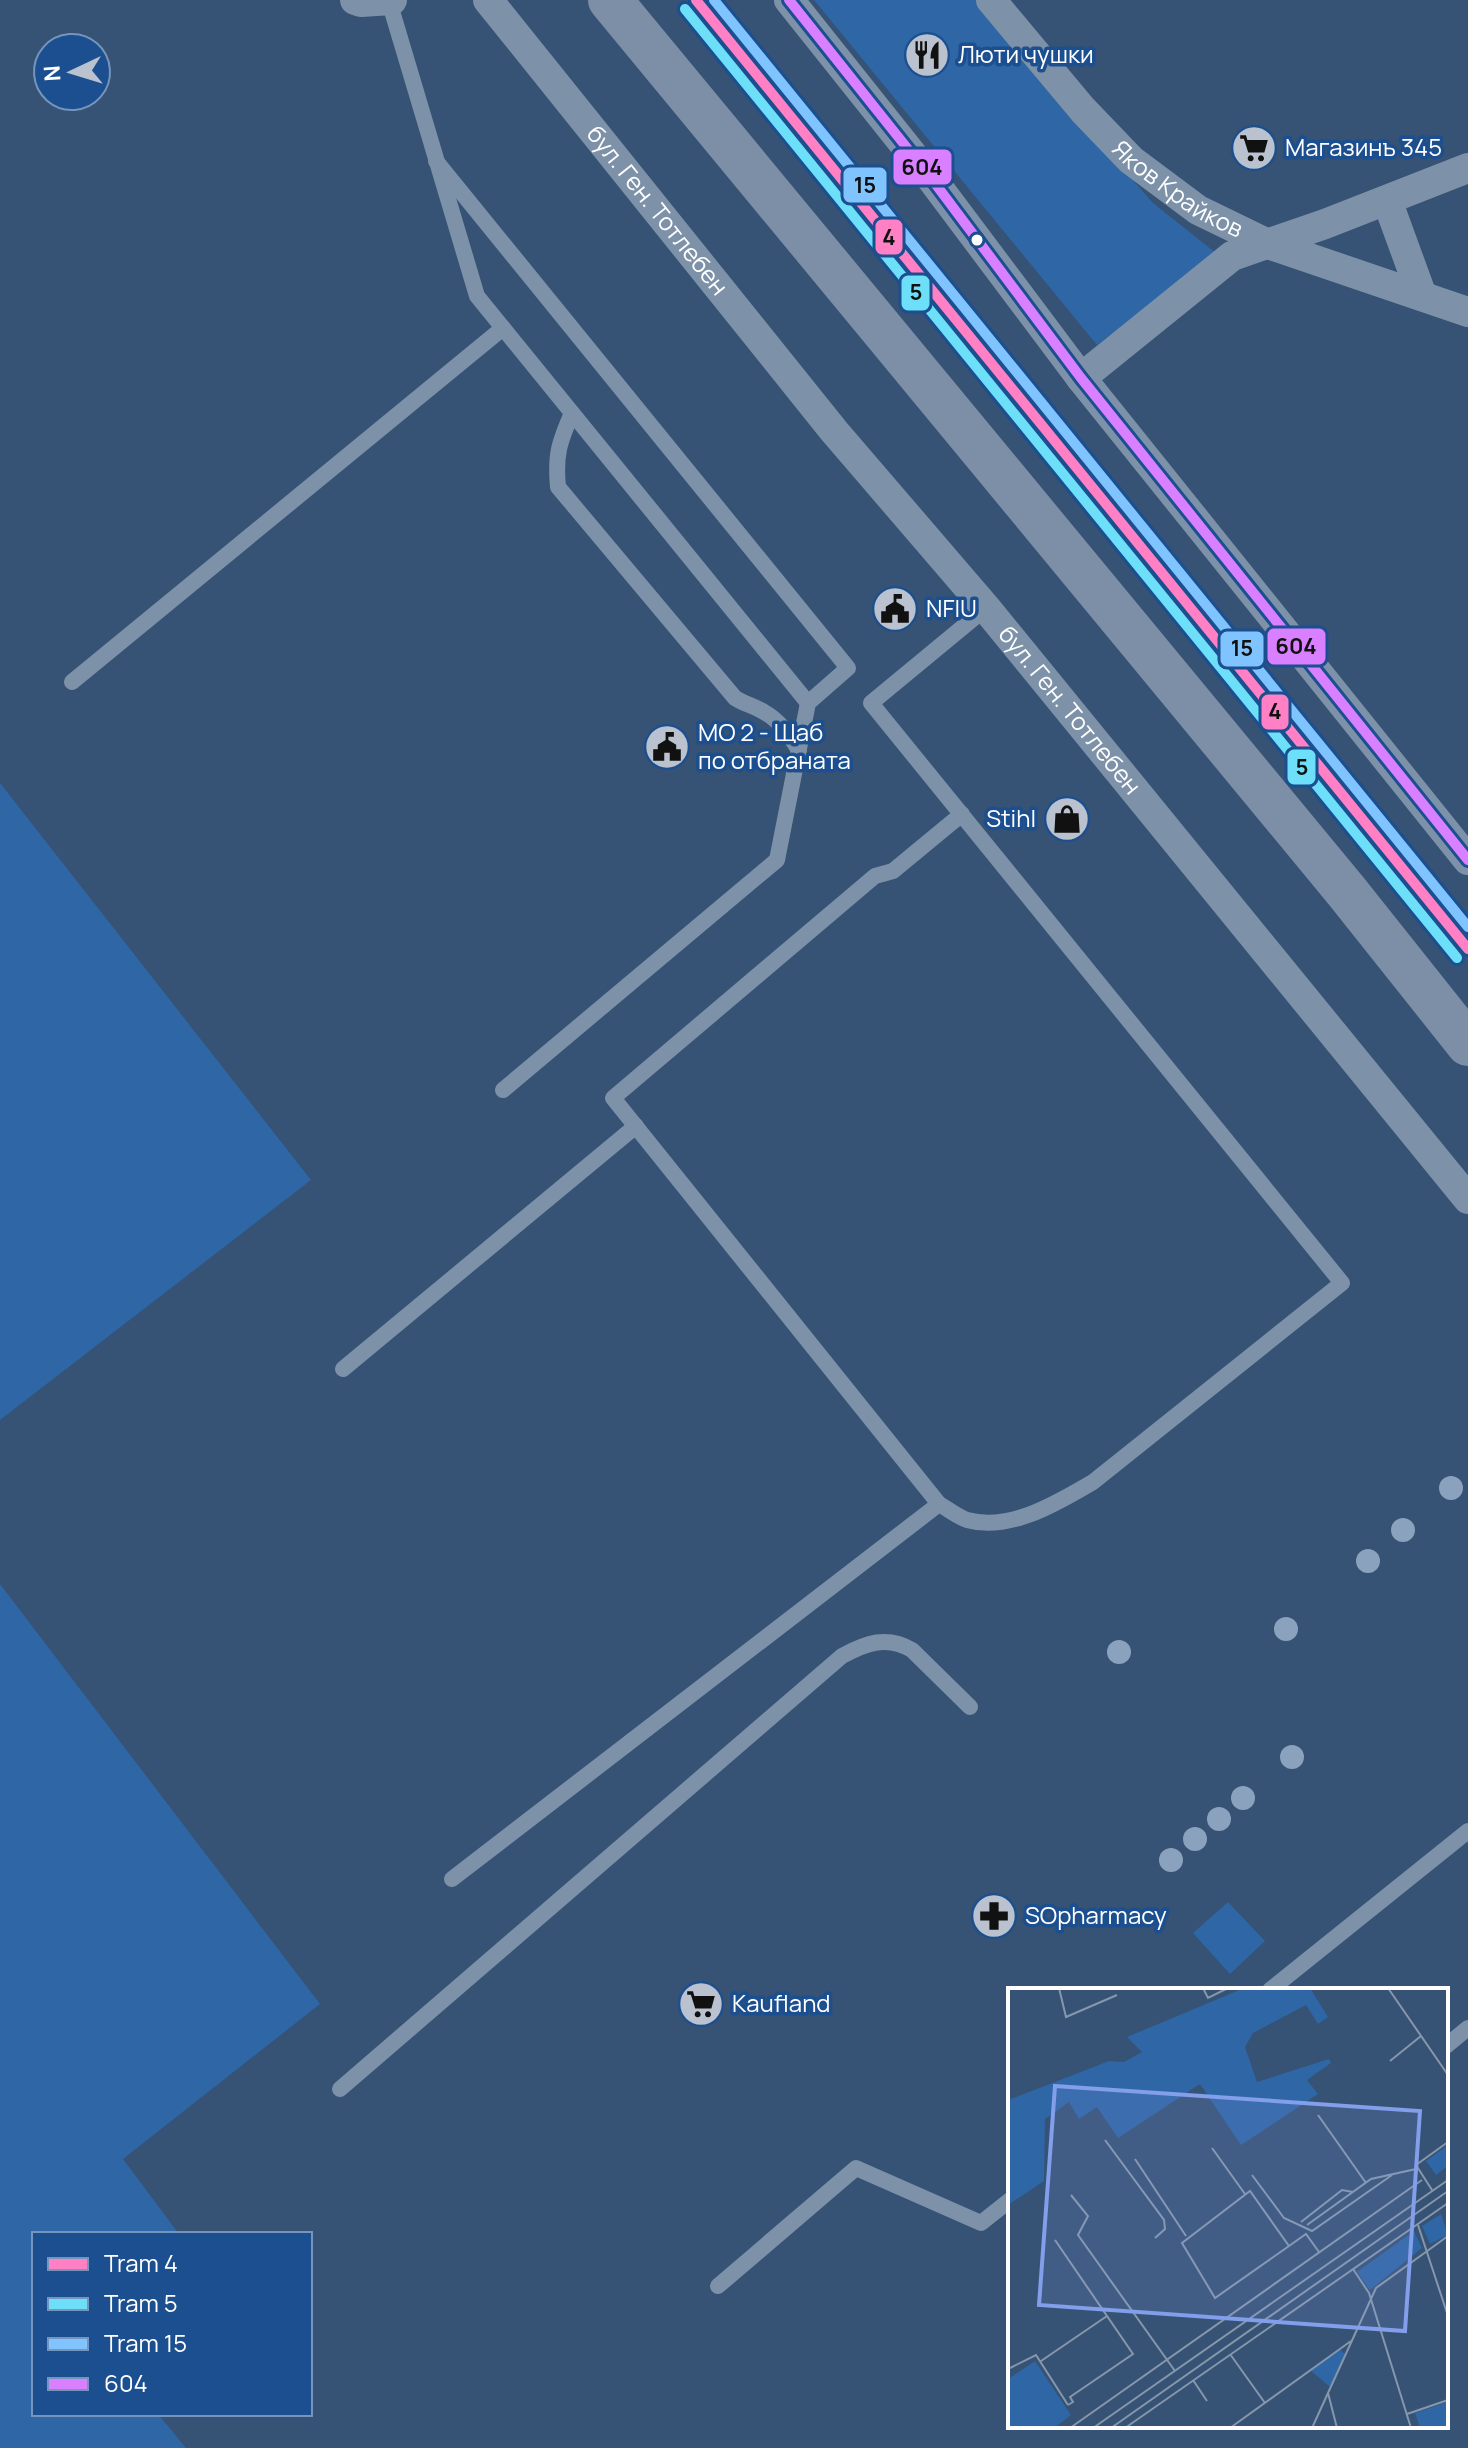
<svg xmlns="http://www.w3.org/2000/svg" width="1468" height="2448" font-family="Manrope,sans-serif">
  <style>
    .green { fill: #2f66a5 }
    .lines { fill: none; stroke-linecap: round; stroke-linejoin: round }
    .service { stroke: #7d92a8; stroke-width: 16 }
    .minor { stroke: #7d92a8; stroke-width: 30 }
    .primary { stroke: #7d8ea7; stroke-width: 44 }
    .bus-1-casing { stroke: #1b4f8f; stroke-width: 16 }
    .bus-1 { stroke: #d880ff; stroke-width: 10 }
    .tram-1-casing { stroke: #1b4f8f; stroke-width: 16 }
    .tram-2-casing { stroke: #1b4f8f; stroke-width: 16 }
    .tram-3-casing { stroke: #1b4f8f; stroke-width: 16 }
    .tram-1 { stroke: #ff80c5; stroke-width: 10 }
    .tram-2 { stroke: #6ddff8; stroke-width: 10 }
    .tram-3 { stroke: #80c4ff; stroke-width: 10 }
    .tree { fill: #8aa2be }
    .bus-dot { fill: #fff; stroke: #1b4f8f; stroke-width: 3 }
    .labels { text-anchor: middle; stroke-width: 7; stroke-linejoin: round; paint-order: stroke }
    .poi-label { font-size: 24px; fill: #fff; stroke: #1b4f8f; text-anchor: start }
    .street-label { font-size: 24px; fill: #fff; stroke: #1b4f8f }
    .inset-road { fill: none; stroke: #8697ac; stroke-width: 2 }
    .view { fill: #839eea; fill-opacity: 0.15; stroke: #839eea; stroke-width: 4 }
    .inset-edge { fill: none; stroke: #fff; stroke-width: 4 }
    .line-badge { stroke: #1b4f8f; stroke-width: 3 }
    .pale-badge-label { font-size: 22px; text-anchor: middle; font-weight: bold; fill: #111 }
  </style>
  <rect width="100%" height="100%" fill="#365274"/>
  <g class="green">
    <polygon points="814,0 975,0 1153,203 1216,253 1097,345"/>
    <polygon points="0,783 311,1180 0,1420"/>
    <polygon points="0,1584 320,2004 123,2159 179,2234 34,2234 34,2414 158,2414 186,2448 0,2448"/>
    <polygon points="1228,1902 1265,1941 1230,1974 1193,1933"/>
  </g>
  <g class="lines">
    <g class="service">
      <polyline points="389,1 477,296 808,703"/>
      <polyline points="436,161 848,668 808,703 777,860 503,1090"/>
      <path d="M 572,413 C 559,443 555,455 558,487 L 735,698 C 744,704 755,706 764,712 C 780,721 789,735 799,750"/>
      <polyline points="72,682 503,328"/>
      <path d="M 962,814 L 893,871 L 875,876 L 613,1098 L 939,1504 C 948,1509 958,1517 967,1520 C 1010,1532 1057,1503 1093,1482 L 1342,1283 L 871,703 L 986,608"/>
      <polyline points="343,1369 636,1126"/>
      <polyline points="452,1879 939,1504"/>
      <polyline points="1270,1990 1468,1831"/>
      <polyline points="1446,2046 1468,2028"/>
      <path d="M 340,2089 L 842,1656 C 866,1643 887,1635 912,1650 L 970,1707"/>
      <polyline points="718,2286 856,2168 981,2223 1010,2200"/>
    </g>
    <g class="minor">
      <polyline points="355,0 361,2 392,0"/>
      <path id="s1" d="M 488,0 L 834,431 L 986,608 L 1468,1199"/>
      <polyline points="789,0 931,178 1081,378 1468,860"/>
      <path id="s2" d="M 991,0 L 1083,110 L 1131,160 L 1198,210 L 1268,244 L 1468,312"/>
      <polyline points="1387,200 1422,296"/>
      <polyline points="1081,378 1232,256 1325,224 1468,168"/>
    </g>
    <polyline class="primary" points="610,0 1347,892 1468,1044"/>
    <g class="bus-1-casing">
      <polyline id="bus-1" points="789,0 931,178 1081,378 1468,860"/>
    </g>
    <use href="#bus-1" class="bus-1"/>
    <g class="tram-1-casing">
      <polyline id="tram-1" points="696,0 1468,949"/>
    </g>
    <g class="tram-2-casing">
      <polyline id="tram-2" points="685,9 1457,958"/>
    </g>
    <g class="tram-3-casing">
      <polyline id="tram-3" points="714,0 1468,927"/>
    </g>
    <use href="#tram-1" class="tram-1"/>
    <use href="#tram-2" class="tram-2"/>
    <use href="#tram-3" class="tram-3"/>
  </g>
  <g class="tree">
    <circle cx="1451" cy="1488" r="12"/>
    <circle cx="1403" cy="1530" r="12"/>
    <circle cx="1368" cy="1561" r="12"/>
    <circle cx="1286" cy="1629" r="12"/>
    <circle cx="1119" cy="1652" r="12"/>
    <circle cx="1292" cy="1757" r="12"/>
    <circle cx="1243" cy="1798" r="12"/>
    <circle cx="1219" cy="1819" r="12"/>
    <circle cx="1195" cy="1839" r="12"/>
    <circle cx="1171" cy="1860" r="12"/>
  </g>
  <defs>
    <g id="restaurant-disc" transform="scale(2.3)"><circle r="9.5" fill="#b9c2ce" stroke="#1b4f8f"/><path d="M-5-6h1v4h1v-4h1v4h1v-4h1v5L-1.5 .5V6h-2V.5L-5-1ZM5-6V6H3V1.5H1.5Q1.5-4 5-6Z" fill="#111"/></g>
    <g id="supermarket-disc" transform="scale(2.3)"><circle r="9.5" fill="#b9c2ce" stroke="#1b4f8f"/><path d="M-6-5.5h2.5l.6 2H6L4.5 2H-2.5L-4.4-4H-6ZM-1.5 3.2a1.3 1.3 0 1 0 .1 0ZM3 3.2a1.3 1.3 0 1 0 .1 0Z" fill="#111"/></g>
    <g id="civic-disc" transform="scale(2.3)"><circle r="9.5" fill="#b9c2ce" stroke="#1b4f8f"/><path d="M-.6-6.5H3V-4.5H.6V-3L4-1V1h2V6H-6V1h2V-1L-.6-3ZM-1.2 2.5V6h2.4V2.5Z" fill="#111"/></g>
    <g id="shop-disc" transform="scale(2.3)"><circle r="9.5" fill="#b9c2ce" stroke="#1b4f8f"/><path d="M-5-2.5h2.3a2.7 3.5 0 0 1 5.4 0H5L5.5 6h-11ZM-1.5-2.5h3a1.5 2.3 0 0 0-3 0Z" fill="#111"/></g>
    <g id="pharmacy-disc" transform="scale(2.3)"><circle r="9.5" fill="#b9c2ce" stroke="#1b4f8f"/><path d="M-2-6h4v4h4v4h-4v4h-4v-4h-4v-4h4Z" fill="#111"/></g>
  </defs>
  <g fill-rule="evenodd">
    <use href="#restaurant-disc" x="927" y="55"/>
    <use href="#supermarket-disc" x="1254" y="148"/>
    <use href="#civic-disc" x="895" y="609"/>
    <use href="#civic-disc" x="667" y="747"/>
    <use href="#shop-disc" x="1067" y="819"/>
    <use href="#pharmacy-disc" x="994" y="1916"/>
    <use href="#supermarket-disc" x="701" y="2004"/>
  </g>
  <circle class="bus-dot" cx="977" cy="240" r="7"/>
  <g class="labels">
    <g class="poi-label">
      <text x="958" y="63">Люти чушки</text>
      <text x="1285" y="156">Магазинъ 345</text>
      <text x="926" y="617">NFIU</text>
      <text x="698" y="741">МО 2 - Щаб<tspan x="698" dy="28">по отбраната</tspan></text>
      <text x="1036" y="827" text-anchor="end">Stihl</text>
      <text x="1025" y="1924">SOpharmacy</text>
      <text x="732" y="2012">Kaufland</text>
    </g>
    <g class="street-label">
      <text dy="8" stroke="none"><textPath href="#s2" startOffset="268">Яков Крайков</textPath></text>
      <text dy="8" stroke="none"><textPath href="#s1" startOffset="270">бул. Ген. Тотлебен</textPath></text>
      <text dy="8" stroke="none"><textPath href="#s1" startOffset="918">бул. Ген. Тотлебен</textPath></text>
    </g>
  </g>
  <g transform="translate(1008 1988)">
    <rect width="440" height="440" fill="#365274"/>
    <path d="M 236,0 L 302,0 L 320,29 L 310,36 L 298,17 L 245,45 L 237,59 L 249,94 L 321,71 L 323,75 L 299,92 L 310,106 L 233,157 L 192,96 L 110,150 L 89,119 L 71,131 L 61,114 L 37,131 L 36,193 L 0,217 L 0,112 L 101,73 L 116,74 L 134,64 L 119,49 ZM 440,157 L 440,178 L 428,187 L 418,173 ZM 433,226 L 440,247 L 422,256 L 414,238 ZM 406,243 L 414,260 L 362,302 L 349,284 ZM 331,361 L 338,367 L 322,399 L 302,382 ZM 27,373 L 63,427 L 46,440 L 0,440 L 0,391 ZM 440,414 L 440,440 L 412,440 L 407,425 Z" fill="#2f66a5"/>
    <path class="inset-road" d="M 51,0 L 58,29 L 109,7M 195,0 L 200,10 L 220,0M 380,0 L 440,87M 382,73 L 413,48M 310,127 L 358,195M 97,152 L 156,232 L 157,241 L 147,250M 204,160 L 237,206M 127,171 L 178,248M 244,187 L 276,230 L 304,243 L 384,187M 424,202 L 408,177 L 440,154M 63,207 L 80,228 L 70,247 L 167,383M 293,234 L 334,202 L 345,204M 299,237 L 363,191 L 408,181M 410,237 L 440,328M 47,252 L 125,366 L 62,409 L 65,414 L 60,417M 281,258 L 242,203 L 174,255 L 207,310 L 281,258 L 298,246 L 311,264M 345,281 L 361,305 L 403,440M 222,366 L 257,415M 33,373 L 99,328M 0,381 L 28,367 L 60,417M 185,392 L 199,413M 320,405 L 329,440M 399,426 L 440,412M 62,440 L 414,192M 85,440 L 440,192M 103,440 L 440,203M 117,440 L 440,215M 222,440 L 343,353M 304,440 L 368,300 L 440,248"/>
    <path class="view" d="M 47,98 L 412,123 L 397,343 L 31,317 Z"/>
    <rect width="440" height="440" class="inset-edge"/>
  </g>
  <g class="line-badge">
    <rect x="892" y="148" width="61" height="38" rx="8" fill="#d880ff"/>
    <rect x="842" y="166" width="46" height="38" rx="8" fill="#80c4ff"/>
    <rect x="874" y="218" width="30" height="38" rx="8" fill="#ff80c5"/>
    <rect x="900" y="274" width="31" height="38" rx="8" fill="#6ddff8"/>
    <rect x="1266" y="627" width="61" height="39" rx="8" fill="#d880ff"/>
    <rect x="1219" y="630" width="46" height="38" rx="8" fill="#80c4ff"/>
    <rect x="1260" y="693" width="30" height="38" rx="8" fill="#ff80c5"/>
    <rect x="1286" y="748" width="31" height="38" rx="8" fill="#6ddff8"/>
  </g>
  <g class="pale-badge-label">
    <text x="922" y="175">604</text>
    <text x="865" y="193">15</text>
    <text x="889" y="245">4</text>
    <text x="916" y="300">5</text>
    <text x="1296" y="654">604</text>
    <text x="1242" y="656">15</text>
    <text x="1275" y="719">4</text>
    <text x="1302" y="775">5</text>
  </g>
  <rect x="32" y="2232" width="280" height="184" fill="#1b4f8f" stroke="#7695bc" stroke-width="2"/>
  <rect x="48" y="2258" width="40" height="12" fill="#ff80c5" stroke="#7695bc" stroke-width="2"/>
  <text x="104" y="2272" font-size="24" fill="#ffffff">Tram 4</text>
  <rect x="48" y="2298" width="40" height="12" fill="#6ddff8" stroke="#7695bc" stroke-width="2"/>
  <text x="104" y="2312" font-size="24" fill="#ffffff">Tram 5</text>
  <rect x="48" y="2338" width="40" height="12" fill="#80c4ff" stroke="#7695bc" stroke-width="2"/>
  <text x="104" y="2352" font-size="24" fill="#ffffff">Tram 15</text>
  <rect x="48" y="2378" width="40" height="12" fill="#d880ff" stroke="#7695bc" stroke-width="2"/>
  <text x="104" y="2392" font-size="24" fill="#ffffff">604</text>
  <g transform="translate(72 72) rotate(266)"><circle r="38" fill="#1b4f8f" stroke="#7695bc" stroke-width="2"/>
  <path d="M0-6L14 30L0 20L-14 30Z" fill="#b9c2ce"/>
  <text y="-12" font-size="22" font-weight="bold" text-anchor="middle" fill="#ffffff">N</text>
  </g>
</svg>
